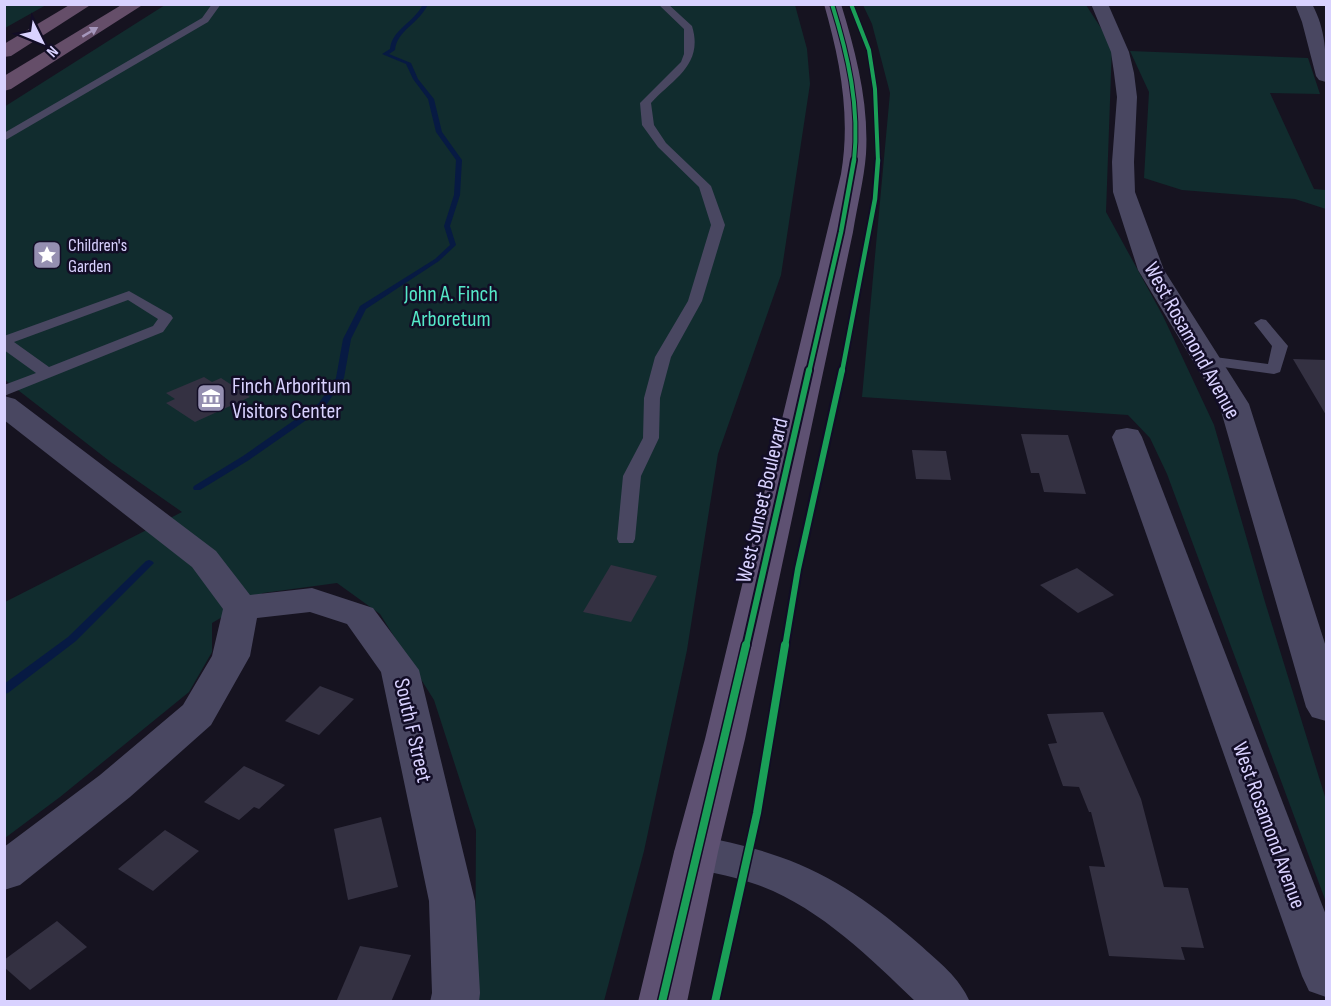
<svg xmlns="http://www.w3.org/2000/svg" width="1331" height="1006" font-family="'Sofia Sans Condensed',sans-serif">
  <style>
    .green { fill: #112c2e }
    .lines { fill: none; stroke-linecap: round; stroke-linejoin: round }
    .stream { fill: #071a43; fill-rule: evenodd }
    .building { fill: #343142 }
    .service { fill: #494761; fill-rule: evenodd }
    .minor { fill: #494761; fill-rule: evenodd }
    .primary { fill: #5e5172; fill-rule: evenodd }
    .motorway { fill: #654e69; fill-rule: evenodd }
    .cycleway-far3-casing { stroke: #120d26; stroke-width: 6 }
    .cycleway-far2-casing { stroke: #120d26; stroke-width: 8 }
    .cycleway-far1-casing { stroke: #120d26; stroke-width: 10 }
    .cycleway-casing { stroke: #120d26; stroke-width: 11 }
    .cycleway-far3 { stroke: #1a9f57; stroke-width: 4 }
    .cycleway-far2 { stroke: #1a9f57; stroke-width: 4.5 }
    .cycleway-far1 { stroke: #1a9f57; stroke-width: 6 }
    .cycleway { stroke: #1a9f57; stroke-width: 8 }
    .oneway { fill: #a597bc }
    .labels { text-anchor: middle; stroke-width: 5; stroke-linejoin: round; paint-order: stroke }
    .far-poi-label { font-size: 18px; fill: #d9d2ff; stroke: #120d26; text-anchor: start }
    .park-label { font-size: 22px; fill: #55e8c8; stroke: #120d26 }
    .street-label { font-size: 22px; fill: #d9d2ff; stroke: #120d26 }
    .poi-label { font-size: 22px; fill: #d9d2ff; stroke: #120d26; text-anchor: start }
  </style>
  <rect width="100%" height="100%" fill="#161320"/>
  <g class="green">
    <polygon points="5,4 46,4 46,5 5,28"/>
    <polygon points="165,5 795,5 807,49 810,84 781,275 718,454 687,650 644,851 604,1001 475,1001 476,830 434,700 380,614 337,583 263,593 212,623 212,652 189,692 60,797 5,838 5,602 182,512 112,463 5,380 4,107"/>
    <polygon points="863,5 1086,5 1112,45 1106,212 1163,316 1214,425 1265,602 1326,800 1326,902 1167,474 1150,438 1128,415 862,397 890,93 872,24"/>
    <polygon points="1130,51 1308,58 1320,94 1270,93 1314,189 1326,190 1326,209 1295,199 1182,190 1144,178 1149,92"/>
  </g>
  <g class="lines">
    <g class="stream">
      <path d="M 423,4 L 428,4 C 420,23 397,30 395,50 L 389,54 L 411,63 L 418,79 L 434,99 L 442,132 L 462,160 L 460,195 L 450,226 L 456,245 L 439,261 L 366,309 L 351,339 L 344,378 L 325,407 L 249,460 L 200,490 L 194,490 L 193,488 L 194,486 L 243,456 L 319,403 L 336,378 L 343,339 L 360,306 L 435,259 L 450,245 L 444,226 L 454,195 L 456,160 L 436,132 L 428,99 L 413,79 L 406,64 L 382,54 L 390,49 C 392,29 415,22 423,4 Z"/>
      <polygon points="149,560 152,561 154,563 76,641 8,693 4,694 4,684 68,637 146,561"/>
    </g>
  </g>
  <g class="building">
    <polygon points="1293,359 1326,360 1326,415"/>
    <polygon points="204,377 212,382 221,378 250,397 195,422 166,403 175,399 166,393"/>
    <polygon points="1021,434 1068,435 1086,494 1044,492 1039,473 1031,473"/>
    <polygon points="912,450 946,451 951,480 916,479"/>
    <polygon points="611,565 657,576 631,622 583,612"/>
    <polygon points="1077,568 1114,595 1078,613 1040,585"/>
    <polygon points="320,686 354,699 319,735 285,721"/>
    <polygon points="1103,712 1141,799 1164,887 1188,888 1204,948 1181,947 1185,960 1109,956 1089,866 1105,867 1091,812 1089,812 1079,787 1063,786 1048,744 1057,743 1047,714"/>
    <polygon points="244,766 285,785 259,809 254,807 239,820 204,802"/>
    <polygon points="381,817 398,887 348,900 334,829"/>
    <polygon points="165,830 199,851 153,891 118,869"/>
    <polygon points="57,921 87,947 30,990 4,967 4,960"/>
    <polygon points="360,946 411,955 391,1002 336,1002"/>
  </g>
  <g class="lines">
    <g class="service">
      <polygon points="212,4 221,4 208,22 4,141 4,133 202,18"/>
      <path d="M 658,4 L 668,4 L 692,26 C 704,65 673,79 651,103 L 654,125 L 666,143 L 711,186 L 725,225 L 702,301 L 671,357 L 660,398 L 659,438 L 641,476 L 635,539 L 633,543 L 619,543 L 617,539 L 623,476 L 643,438 L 644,398 L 655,357 L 688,301 L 711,225 L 699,187 L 658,147 L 642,125 L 640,103 L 681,62 L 684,54 L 684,29 Z"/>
      <path d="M 129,291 L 171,315 L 173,318 L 163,332 L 4,396 L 4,385 L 36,373 L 4,350 L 4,336 ZM 128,300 L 158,319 L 153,326 L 49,367 L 14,342 Z"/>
      <polygon points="1261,319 1266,320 1288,346 1280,372 1274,374 1202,364 1199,361 1202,358 1207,356 1268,364 1272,346 1254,323"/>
    </g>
    <g class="minor">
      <polygon points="1091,4 1108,4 1129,52 1134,73 1137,97 1134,162 1135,192 1164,270 1249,404 1326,647 1326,721 1312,717 1306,707 1219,404 1138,270 1113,192 1112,162 1117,97 1114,73 1111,52"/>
      <path d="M 1295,4 L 1312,4 C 1326,30 1326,53 1326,82 L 1319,80 L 1316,76 L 1302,22 Z"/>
      <polygon points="4,396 15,399 216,551 250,595 312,588 373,608 419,670 475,901 480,993 479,1002 430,1002 432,993 429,901 381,672 347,624 310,612 257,618 250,656 211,725 130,797 20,885 4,890 4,847 100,775 183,705 212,656 223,609 192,567 4,420"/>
      <polygon points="1127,428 1138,430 1142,437 1326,915 1326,997 1309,991 1302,976 1112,437 1116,430"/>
      <path d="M 696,835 C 724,841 753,847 780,857 C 833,875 878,908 919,944 C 939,962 959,977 970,1002 L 916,1002 C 868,956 816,904 752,883 C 729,875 704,872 680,864 L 674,852 L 680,840 Z"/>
    </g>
    <path class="primary" d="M 824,4 L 841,4 C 856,53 869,103 866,154 C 864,180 857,206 853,232 L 745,739 L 718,852 L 687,1002 L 638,1002 L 674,852 L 705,739 L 841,174 C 851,116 840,60 824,4 Z"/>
    <g class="motorway">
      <polygon points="71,4 92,4 11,56 4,57 4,44"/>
      <polygon points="123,4 144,4 11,89 4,91 4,76"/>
    </g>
    <g class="cycleway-far3-casing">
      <g id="cycleway-far3">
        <path d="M 832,4 C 848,55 860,107 854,161"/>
        <polyline points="851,4 869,50 875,89 878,161"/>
      </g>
    </g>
    <g class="cycleway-far2-casing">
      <g id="cycleway-far2">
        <polyline points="809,372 841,232 854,160"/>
        <polyline points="842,372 875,199 878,160"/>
      </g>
    </g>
    <g class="cycleway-far1-casing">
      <g id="cycleway-far1">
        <polyline points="746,647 809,370"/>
        <polyline points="785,647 798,569 842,370"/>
      </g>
    </g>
    <g class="cycleway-casing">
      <g id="cycleway">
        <polyline points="662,1002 746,645"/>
        <polyline points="715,1002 757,813 785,645"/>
      </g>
    </g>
    <use href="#cycleway-far3" class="cycleway-far3"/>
    <use href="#cycleway-far2" class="cycleway-far2"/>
    <use href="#cycleway-far1" class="cycleway-far1"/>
    <use href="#cycleway" class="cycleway"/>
  </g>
  <defs><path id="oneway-solid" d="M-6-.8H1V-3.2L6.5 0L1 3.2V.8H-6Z" transform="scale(1.5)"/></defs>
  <use class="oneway" href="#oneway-solid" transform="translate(90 32) rotate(-31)"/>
  <defs>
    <g id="sight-square" transform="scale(1.5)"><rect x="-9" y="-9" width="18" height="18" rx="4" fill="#958fb1" stroke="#120d26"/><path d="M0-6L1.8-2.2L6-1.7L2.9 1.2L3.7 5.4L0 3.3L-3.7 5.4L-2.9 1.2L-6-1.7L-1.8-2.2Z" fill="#fff"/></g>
    <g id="museum-square" transform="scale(1.5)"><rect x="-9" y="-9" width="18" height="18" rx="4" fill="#958fb1" stroke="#120d26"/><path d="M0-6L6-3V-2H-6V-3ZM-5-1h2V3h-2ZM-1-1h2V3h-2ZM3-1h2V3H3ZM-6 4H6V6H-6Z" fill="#fff"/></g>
  </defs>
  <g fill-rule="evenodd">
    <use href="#sight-square" x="47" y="255"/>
    <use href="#museum-square" x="211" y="398"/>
  </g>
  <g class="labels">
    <g class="far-poi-label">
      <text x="68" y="251">Children's<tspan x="68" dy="21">Garden</tspan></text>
    </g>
    <g class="park-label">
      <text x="451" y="301">John A. Finch<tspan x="451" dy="25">Arboretum</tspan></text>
    </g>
    <g class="street-label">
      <text transform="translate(1193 340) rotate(61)" y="8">West Rosamond Avenue</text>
      <text transform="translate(761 500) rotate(-77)" y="8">West Sunset Boulevard</text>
      <text transform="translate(414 730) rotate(77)" y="8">South F Street</text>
      <text transform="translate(1270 825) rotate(70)" y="8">West Rosamond Avenue</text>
    </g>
    <g class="poi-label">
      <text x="232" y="393">Finch Arboritum<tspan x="232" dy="25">Visitors Center</tspan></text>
    </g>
  </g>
  <rect width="1331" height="1006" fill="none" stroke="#d9d2ff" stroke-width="12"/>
  <g transform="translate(42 42) rotate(133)" stroke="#120d26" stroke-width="4.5" paint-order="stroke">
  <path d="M0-4.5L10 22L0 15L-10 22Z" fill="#d9d2ff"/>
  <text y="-9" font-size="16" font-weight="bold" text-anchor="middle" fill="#d9d2ff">N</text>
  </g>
</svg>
